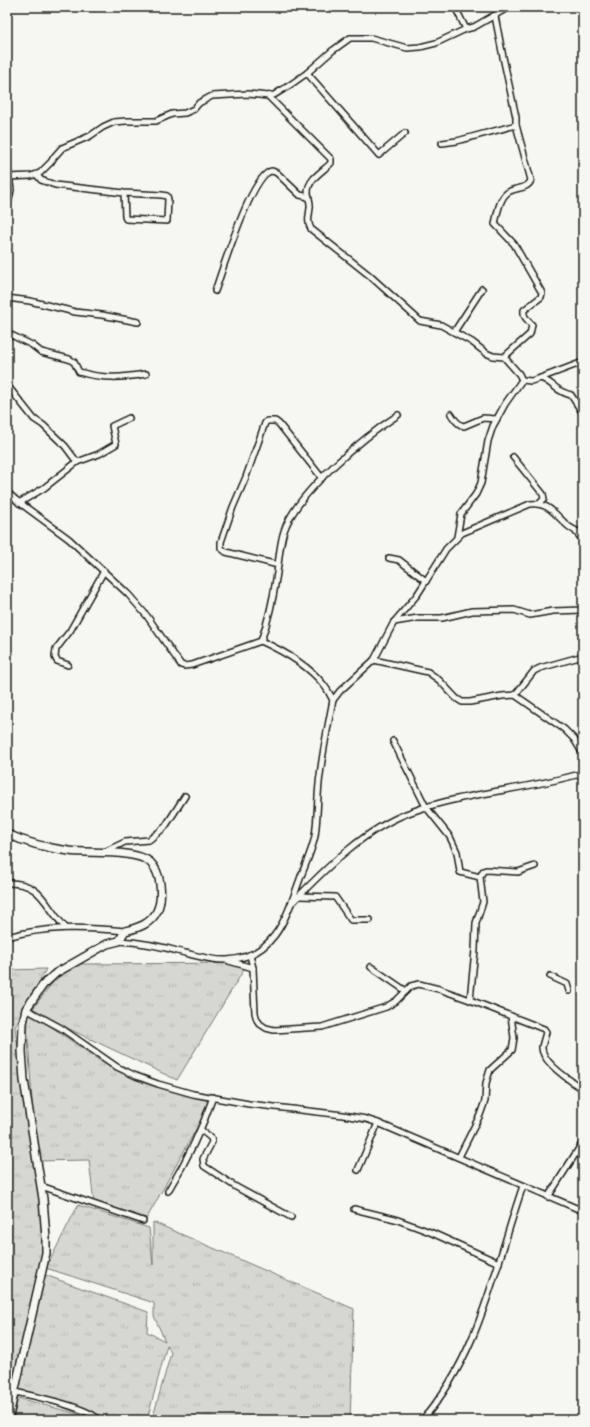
<svg xmlns="http://www.w3.org/2000/svg" width="590" height="1427" font-family="'Architects Daughter',sans-serif">
  <style>
    .grass { fill: url(#grass-tufts); stroke: #797977 }
    .lines { fill: none; stroke-linecap: round; stroke-linejoin: round }
    .street-casing { stroke: #1c1c1c; stroke-width: 8 }
    .secondary-casing { stroke: #1c1c1c; stroke-width: 10 }
    .street { stroke: #f6f6f2; stroke-width: 5 }
    .secondary { stroke: #f6f6f2; stroke-width: 7 }
  </style>
  <defs>
    <pattern id="grass-tufts" width="24" height="20" patternUnits="userSpaceOnUse"><rect width="24" height="20" fill="#d6d6d2"/><path d="M3 7l-1-3M5 7V3M7 7l1-3M15 17l-1-3M17 17v-4M19 17l1-3" fill="none" stroke="#b7b7b4"/></pattern>
  </defs>
  <rect width="100%" height="100%" fill="#f6f6f2"/>
  <filter id="ink" filterUnits="userSpaceOnUse"><feTurbulence type="fractalNoise" baseFrequency=".025" numOctaves="2"/><feDisplacementMap in="SourceGraphic" scale="8" xChannelSelector="R" yChannelSelector="G"/><feConvolveMatrix kernelMatrix="1 2 1 2 8 2 1 2 1" color-interpolation-filters="sRGB"/></filter>
  <g filter="url(#ink)">
    <g class="grass">
      <polygon points="248,963 177,1080 31,1011 56,978 80,964"/>
      <polygon points="46,969 15,1027 46,1238 7,1420 7,970"/>
      <polygon points="26,1009 106,1065 211,1102 147,1218 94,1204 89,1160 36,1161"/>
      <polygon points="78,1205 149,1228 153,1265 153,1222 354,1309 350,1420 152,1420 171,1353 167,1345 147,1420 13,1420 18,1398 85,1416 18,1390 45,1275 148,1312 147,1332 165,1341 154,1316 154,1303 46,1268"/>
    </g>
    <g class="lines">
      <g class="street-casing">
        <g id="street">
          <polyline points="455,7 466,29"/>
          <path d="M 495,16 L 503,57 L 516,117 L 516,125 L 531,180 C 528,190 514,187 507,193 C 499,199 497,215 495,224 L 514,244 L 542,293 L 541,297 L 524,310 C 523,318 528,320 532,325 L 530,334 L 504,357"/>
          <polyline points="307,73 379,155 405,133"/>
          <path d="M 268,96 L 331,159 L 331,163 C 323,171 308,179 308,192 C 308,197 311,203 310,208 C 309,216 307,222 311,229 L 369,275 L 420,321 L 441,325 L 472,342 L 486,353 L 493,356 L 504,357 L 519,374 L 522,380"/>
          <polyline points="442,143 457,141 516,125"/>
          <polyline points="7,162 11,190 7,209"/>
          <polyline points="37,175 41,180 55,185 124,193 162,195 167,196 168,199 167,221 126,219 125,217 124,193"/>
          <polyline points="7,177 31,176 40,173 51,162 54,157 62,148 90,136 103,127 114,122 126,121 156,121 172,114 185,113 194,109 199,103 212,96 248,94 268,96 274,95 290,85 307,73 332,51 350,38 371,38 407,48 420,47 436,43 466,29 474,27 509,7"/>
          <path d="M 215,291 C 222,272 252,172 272,171 L 277,173 L 300,195 L 309,197"/>
          <polyline points="7,298 30,301 75,312 102,315 138,322"/>
          <polyline points="454,332 482,289"/>
          <path d="M 7,333 L 32,345 L 41,352 L 69,359 L 74,362 L 79,372 C 103,379 121,378 146,374"/>
          <path d="M 541,378 C 553,383 557,392 571,395 L 582,412"/>
          <polyline points="522,380 531,381 538,379 583,362"/>
          <polyline points="7,385 34,419 43,425 65,446 77,462"/>
          <path d="M 451,414 C 454,419 458,425 464,426 L 483,418 L 496,419"/>
          <polyline points="513,457 543,494 544,499 539,504"/>
          <path d="M 7,492 L 16,500 L 69,539 L 128,594 L 147,616 L 181,665 L 184,666 L 192,665 L 261,641 C 283,651 308,665 323,684 C 327,688 330,695 333,700"/>
          <polyline points="19,503 44,488 77,462 99,454 116,444 112,426 129,418"/>
          <polyline points="576,532 583,540"/>
          <polyline points="457,537 461,514 476,494 481,483 488,441 493,426 505,404 522,380"/>
          <path d="M 389,558 L 399,560 L 426,581 L 446,549 L 462,533 L 530,504 C 555,500 561,530 583,533"/>
          <polyline points="278,565 226,552 221,548 221,542 233,507 246,477 265,423 267,421 275,421 279,424 322,478"/>
          <polyline points="394,622 418,618 442,618 472,611 514,610 530,615 553,611 583,610"/>
          <path d="M 261,641 C 268,621 273,600 276,579 C 279,563 279,546 284,531 C 297,492 364,437 398,415"/>
          <polyline points="374,660 428,672 439,680 456,698 462,702 470,702 502,696 515,695 564,729 574,739 583,754"/>
          <polyline points="68,665 57,661 55,657 56,649 70,631 104,571"/>
          <polyline points="515,695 534,671 540,668 583,656"/>
          <polyline points="393,741 426,807 450,837 457,852 460,872 480,877"/>
          <polyline points="104,852 125,842 149,840 165,827 185,796"/>
          <path d="M 7,883 C 43,882 44,906 66,928"/>
          <polyline points="299,896 335,897 351,920 370,920"/>
          <path d="M 293,902 C 326,868 366,828 411,812 C 466,792 527,790 583,773"/>
          <path d="M 7,937 C 47,926 84,927 125,931"/>
          <path d="M 119,941 C 141,942 164,947 185,953 C 198,956 213,961 227,960 C 275,957 286,918 300,879 C 305,865 312,851 315,836 C 318,816 317,795 320,775 C 323,750 328,725 333,700 L 340,691 L 374,660 L 394,622 L 417,595 L 426,581"/>
          <path d="M 250,955 L 253,968 L 255,1013 L 257,1020 L 260,1024 L 266,1028 L 274,1030 L 322,1027 L 386,1007 L 396,1001 L 411,986 L 419,984 L 439,989 L 470,1000 L 544,1029 L 546,1032 C 545,1037 543,1042 542,1047 C 541,1062 572,1082 583,1089"/>
          <polyline points="229,961 253,968"/>
          <polyline points="371,967 406,991"/>
          <polyline points="550,976 567,984 569,991"/>
          <polyline points="470,1000 475,950 476,923 483,902 480,877 483,871 486,870 518,872 535,866"/>
          <polyline points="26,1009 61,1028 117,1067 136,1076 158,1084 193,1094 249,1104 343,1115 366,1119 378,1123 583,1211"/>
          <polyline points="201,1130 211,1138 212,1142 203,1159 204,1166 236,1187 291,1217"/>
          <polyline points="459,1157 480,1115 485,1101 486,1083 490,1070 512,1050 514,1038 511,1016"/>
          <polyline points="358,1170 378,1123"/>
          <polyline points="41,1186 143,1221"/>
          <path d="M 168,1191 C 187,1160 201,1132 213,1097"/>
          <polyline points="548,1197 583,1142"/>
          <polyline points="354,1209 395,1219 430,1232 499,1263"/>
          <path d="M 15,1392 C 33,1396 88,1407 99,1420"/>
          <path d="M 422,1420 C 480,1355 495,1266 523,1186"/>
        </g>
      </g>
      <g class="secondary-casing">
        <path id="secondary" d="M 7,834 C 27,843 47,848 69,851 C 89,854 135,849 150,862 C 156,868 159,876 160,884 C 161,893 161,903 157,911 C 151,924 138,928 125,931 L 119,941 L 107,944 L 56,973 L 43,985 L 26,1009 L 23,1023 L 22,1051 L 24,1080 L 43,1199 L 46,1238 L 46,1253 L 8,1420"/>
      </g>
      <use href="#street" class="street"/>
      <use href="#secondary" class="secondary"/>
    </g>
  </g>
  <rect width="590" height="1427" fill="none" stroke="#f6f6f2" stroke-width="24"/>
  <rect x="12" y="12" width="566" height="1403" fill="none" stroke="#1c1c1c" stroke-width="1.5" filter="url(#ink)"/>
</svg>
